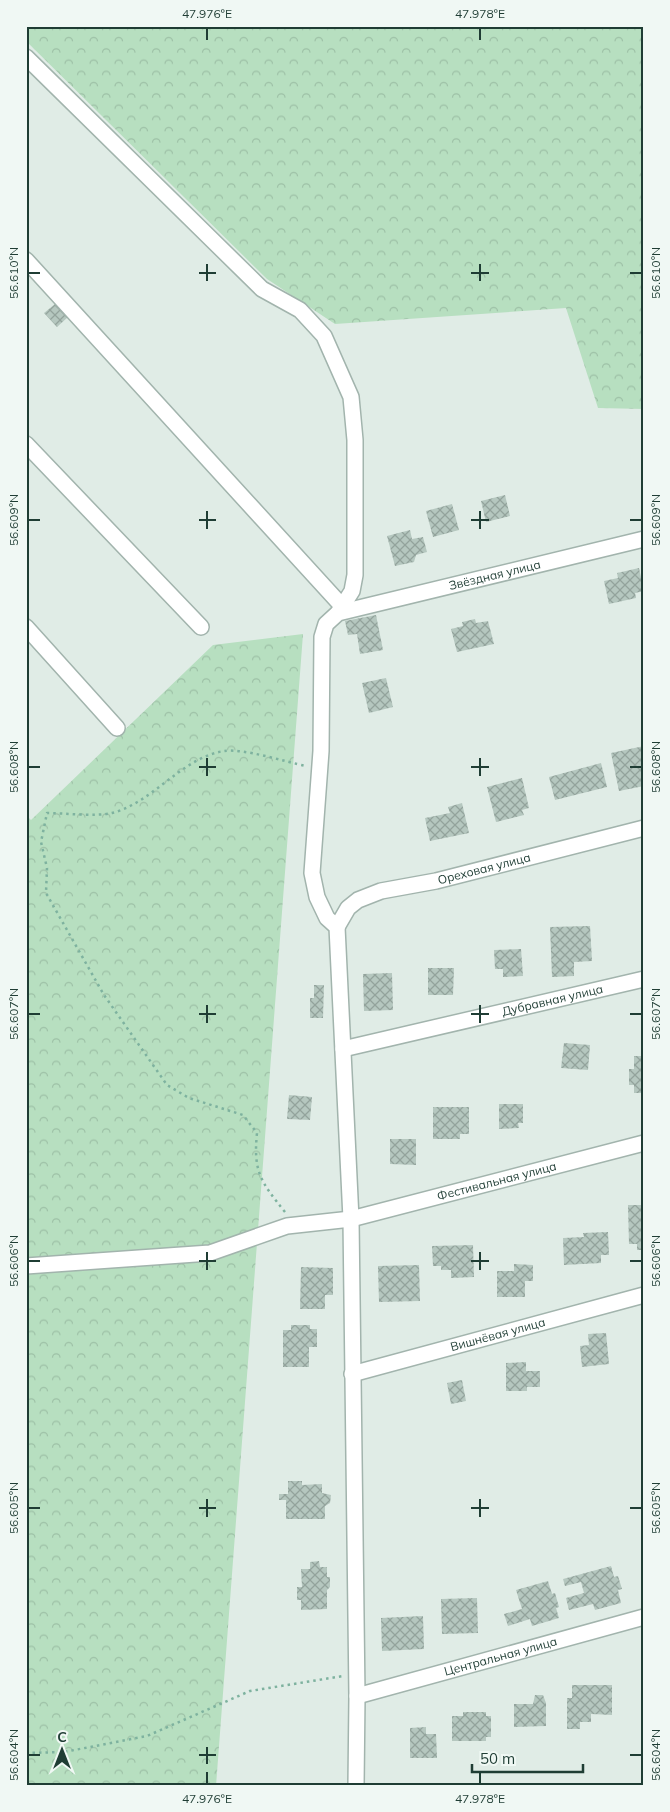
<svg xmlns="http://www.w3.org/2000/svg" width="670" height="1812" font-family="Mulish,sans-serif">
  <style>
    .forest { fill: url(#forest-crowns) }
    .building { fill: url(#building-cross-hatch) }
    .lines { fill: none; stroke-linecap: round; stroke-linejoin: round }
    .minor-casing { stroke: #a2b4ad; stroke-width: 18 }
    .path { stroke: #7eb29f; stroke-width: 2.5; stroke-dasharray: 2.5 4; stroke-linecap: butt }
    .minor { stroke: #fff; stroke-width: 15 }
    .ticks { fill: none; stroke: #1f3d34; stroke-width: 2 }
    .labels { text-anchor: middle; stroke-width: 4.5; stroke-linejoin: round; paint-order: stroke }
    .street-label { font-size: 12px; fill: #1f3d34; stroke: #f0f8f4 }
    .neatline { fill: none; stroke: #1f3d34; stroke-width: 2 }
    .ticks-label { font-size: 12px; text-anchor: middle; fill: #1f3d34 }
  </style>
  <defs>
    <pattern id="forest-crowns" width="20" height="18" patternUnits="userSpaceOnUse" patternTransform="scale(1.25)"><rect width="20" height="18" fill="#b7dfc0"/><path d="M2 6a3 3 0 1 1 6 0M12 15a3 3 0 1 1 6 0" fill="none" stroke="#9dc0a6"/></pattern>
    <pattern id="building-cross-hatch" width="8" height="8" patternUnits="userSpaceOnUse" patternTransform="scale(1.25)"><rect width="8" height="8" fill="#b5c7bf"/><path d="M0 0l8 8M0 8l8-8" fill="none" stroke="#93a39c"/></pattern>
  </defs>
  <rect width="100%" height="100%" fill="#e0ece6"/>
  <g class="forest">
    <polygon points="26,26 644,26 644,409 598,408 566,308 335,324 267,279 26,41"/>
    <polygon points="303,634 216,1786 26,1786 26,815 31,820 213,645"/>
  </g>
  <g class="building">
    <polygon points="55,304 68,317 57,327 44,313"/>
    <polygon points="505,495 510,516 486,522 481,501"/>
    <polygon points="452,504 459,530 433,537 426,511"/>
    <polygon points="410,530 412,539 423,537 427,552 416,555 414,562 395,566 387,536"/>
    <polygon points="639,568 644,591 635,593 636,598 609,604 604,581 618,578 617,573"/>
    <polygon points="376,615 383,650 360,654 357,634 348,635 345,621"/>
    <polygon points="475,619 476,623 488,621 494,644 457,652 451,629 463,626 462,622"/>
    <polygon points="386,678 393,707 369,713 362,683"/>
    <polygon points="644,746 644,786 619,791 611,753"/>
    <polygon points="601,763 607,787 555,800 549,777"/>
    <polygon points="522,778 529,808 522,810 524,815 496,822 487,787"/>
    <polygon points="462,803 469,833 430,841 425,818 450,813 448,807"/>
    <polygon points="590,926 592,961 574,962 574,976 552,977 550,927"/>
    <polygon points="521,949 523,976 503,977 503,969 495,969 494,950"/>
    <polygon points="428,968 454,968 453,995 428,995"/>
    <polygon points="392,973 393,1010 364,1011 363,974"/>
    <polygon points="314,985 324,985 323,1018 310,1018 310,998 314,998"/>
    <polygon points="564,1043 590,1045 588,1070 561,1068"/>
    <polygon points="634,1056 644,1056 644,1093 634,1093 634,1085 629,1085 629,1069 634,1069"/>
    <polygon points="289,1095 312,1097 310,1120 287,1119"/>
    <polygon points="499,1104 523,1104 523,1123 518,1123 519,1128 499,1129"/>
    <polygon points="433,1107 469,1107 469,1134 460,1134 460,1139 433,1139"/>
    <polygon points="390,1139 416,1139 416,1165 390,1164"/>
    <polygon points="628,1205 644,1205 644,1250 637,1250 637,1244 629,1244"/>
    <polygon points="608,1232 609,1255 601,1255 601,1263 564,1265 563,1238 584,1237 583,1233"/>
    <polygon points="473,1245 474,1277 451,1278 451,1270 441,1270 441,1266 433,1266 432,1246"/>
    <polygon points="514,1264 533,1265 533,1281 525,1281 525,1297 497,1297 497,1271 514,1271"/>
    <polygon points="419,1265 420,1301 379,1302 378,1266"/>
    <polygon points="301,1267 333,1268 333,1295 325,1295 325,1309 300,1309"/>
    <polygon points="291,1325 310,1325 310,1329 317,1329 317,1347 309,1347 309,1367 283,1367 283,1330 291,1330"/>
    <polygon points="606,1333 609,1364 582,1367 580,1346 589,1345 588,1334"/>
    <polygon points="526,1362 526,1371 540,1371 540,1387 527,1387 527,1391 506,1391 506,1363"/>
    <polygon points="462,1380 466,1401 451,1404 447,1383"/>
    <polygon points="288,1481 302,1481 302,1485 322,1484 322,1493 331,1495 330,1503 325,1506 325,1519 286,1519 286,1500 279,1500 279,1494 288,1494"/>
    <polygon points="319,1561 320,1567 327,1567 327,1577 330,1577 330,1587 327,1590 327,1609 301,1610 301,1600 297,1600 297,1587 302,1587 301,1569 310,1569 310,1562"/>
    <polygon points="611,1566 614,1577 618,1576 622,1589 618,1590 621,1603 595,1610 593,1604 569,1610 566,1598 584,1593 581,1582 565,1586 563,1579"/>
    <polygon points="548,1581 552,1594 555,1593 559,1607 556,1608 559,1618 532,1626 530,1619 508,1626 504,1614 522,1609 516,1590"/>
    <polygon points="477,1598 478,1633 442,1634 441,1599"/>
    <polygon points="423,1616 424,1649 382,1651 381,1618"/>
    <polygon points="572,1685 612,1685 612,1715 591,1714 591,1722 580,1722 580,1729 567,1729 567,1698 572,1698"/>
    <polygon points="535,1695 543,1695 546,1703 546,1726 514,1727 514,1704 533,1704"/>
    <polygon points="463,1712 486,1712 486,1716 491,1716 491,1737 486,1737 486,1741 452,1741 452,1716 463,1716"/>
    <polygon points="426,1727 426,1734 436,1734 437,1758 410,1758 410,1728"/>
  </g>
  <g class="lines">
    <g class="minor-casing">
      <g id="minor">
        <polyline points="26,57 262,289 300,310 324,336 351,397 355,440 355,575 352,591 338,613"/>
        <polyline points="26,260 342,606"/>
        <polyline points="26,444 201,627"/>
        <polyline points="26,627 117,728"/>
        <path id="s1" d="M 337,927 L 348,908 L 358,900 L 381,891 L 436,881 L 644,828"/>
        <path id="s2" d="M 343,1049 L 644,979"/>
        <path id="s3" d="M 26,1266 L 210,1253 L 287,1226 L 351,1219 L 644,1143"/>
        <path id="s4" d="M 352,1374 L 644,1295"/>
        <path id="s5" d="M 357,1696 L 644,1617"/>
        <path id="s6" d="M 356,1786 L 357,1696 L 351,1219 L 337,927 L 327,918 L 317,897 L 312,873 L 321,751 L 322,637 L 326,624 L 338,613 L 644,539"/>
      </g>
    </g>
    <g class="path">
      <path d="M 285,1212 C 261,1182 253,1172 257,1133 L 243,1115 L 189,1098 L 167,1085 L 104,995 L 46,893 L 47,868 L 41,842 L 47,813 C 65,813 95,817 112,813 C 154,802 181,758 224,751 C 243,748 286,762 306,766"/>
      <polyline points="26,1753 64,1752 147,1736 250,1691 343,1676"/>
    </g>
    <use href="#minor" class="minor"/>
  </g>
  <path class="ticks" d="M 207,28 L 207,40M 480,28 L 480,40M 207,264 L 207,281M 480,264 L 480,281M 28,273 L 40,273M 199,273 L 216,273M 471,273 L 489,273M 630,273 L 642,273M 207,511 L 207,529M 480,511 L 480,529M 28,520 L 40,520M 199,520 L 216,520M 471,520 L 489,520M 630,520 L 642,520M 207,758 L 207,776M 480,758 L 480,776M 28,767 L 40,767M 199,767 L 216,767M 471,767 L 489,767M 630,767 L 642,767M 207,1005 L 207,1023M 480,1005 L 480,1023M 28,1014 L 40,1014M 199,1014 L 216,1014M 471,1014 L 489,1014M 630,1014 L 642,1014M 207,1252 L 207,1270M 480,1252 L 480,1270M 28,1261 L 40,1261M 199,1261 L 216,1261M 471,1261 L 489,1261M 630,1261 L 642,1261M 207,1499 L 207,1517M 480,1499 L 480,1517M 28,1508 L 40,1508M 199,1508 L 216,1508M 471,1508 L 489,1508M 630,1508 L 642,1508M 207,1747 L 207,1764M 28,1755 L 40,1755M 199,1755 L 216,1755M 630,1755 L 642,1755M 207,1772 L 207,1784M 480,1772 L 480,1784"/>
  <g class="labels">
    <g class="street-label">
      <text dy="4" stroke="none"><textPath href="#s6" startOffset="1348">Звёздная улица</textPath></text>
      <text dy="4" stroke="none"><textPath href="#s1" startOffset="165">Ореховая улица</textPath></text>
      <text dy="4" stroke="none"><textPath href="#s2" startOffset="215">Дубравная улица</textPath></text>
      <text dy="4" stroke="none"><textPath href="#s3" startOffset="481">Фестивальная улица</textPath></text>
      <text dy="4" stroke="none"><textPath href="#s4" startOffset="151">Вишнёвая улица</textPath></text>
      <text dy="4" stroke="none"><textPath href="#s5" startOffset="149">Центральная улица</textPath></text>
    </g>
  </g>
  <rect width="670" height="1812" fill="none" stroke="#f0f8f4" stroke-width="55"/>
  <g transform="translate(62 1750)" stroke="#f0f8f4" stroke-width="4" paint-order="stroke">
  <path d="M0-4L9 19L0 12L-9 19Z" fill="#1f3d34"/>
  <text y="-8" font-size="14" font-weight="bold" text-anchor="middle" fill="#1f3d34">С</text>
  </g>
  <path d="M472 1764v8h111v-8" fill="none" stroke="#1f3d34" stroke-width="2.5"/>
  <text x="480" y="1764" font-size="15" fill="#1f3d34" stroke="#f0f8f4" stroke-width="4" paint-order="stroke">50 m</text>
  <rect x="28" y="28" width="614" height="1756" class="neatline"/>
  <g class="ticks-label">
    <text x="207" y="18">47.976°E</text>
    <text x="480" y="18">47.978°E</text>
    <text transform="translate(14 273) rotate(-90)" y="4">56.610°N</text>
    <text transform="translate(656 273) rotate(-90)" y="4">56.610°N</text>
    <text transform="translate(14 520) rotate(-90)" y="4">56.609°N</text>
    <text transform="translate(656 520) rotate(-90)" y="4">56.609°N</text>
    <text transform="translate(14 767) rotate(-90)" y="4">56.608°N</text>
    <text transform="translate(656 767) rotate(-90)" y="4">56.608°N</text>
    <text transform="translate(14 1014) rotate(-90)" y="4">56.607°N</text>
    <text transform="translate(656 1014) rotate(-90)" y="4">56.607°N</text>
    <text transform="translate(14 1261) rotate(-90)" y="4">56.606°N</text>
    <text transform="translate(656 1261) rotate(-90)" y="4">56.606°N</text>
    <text transform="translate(14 1508) rotate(-90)" y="4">56.605°N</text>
    <text transform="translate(656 1508) rotate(-90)" y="4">56.605°N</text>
    <text transform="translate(14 1755) rotate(-90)" y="4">56.604°N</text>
    <text transform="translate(656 1755) rotate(-90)" y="4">56.604°N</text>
    <text x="207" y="1803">47.976°E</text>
    <text x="480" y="1803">47.978°E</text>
  </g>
</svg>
